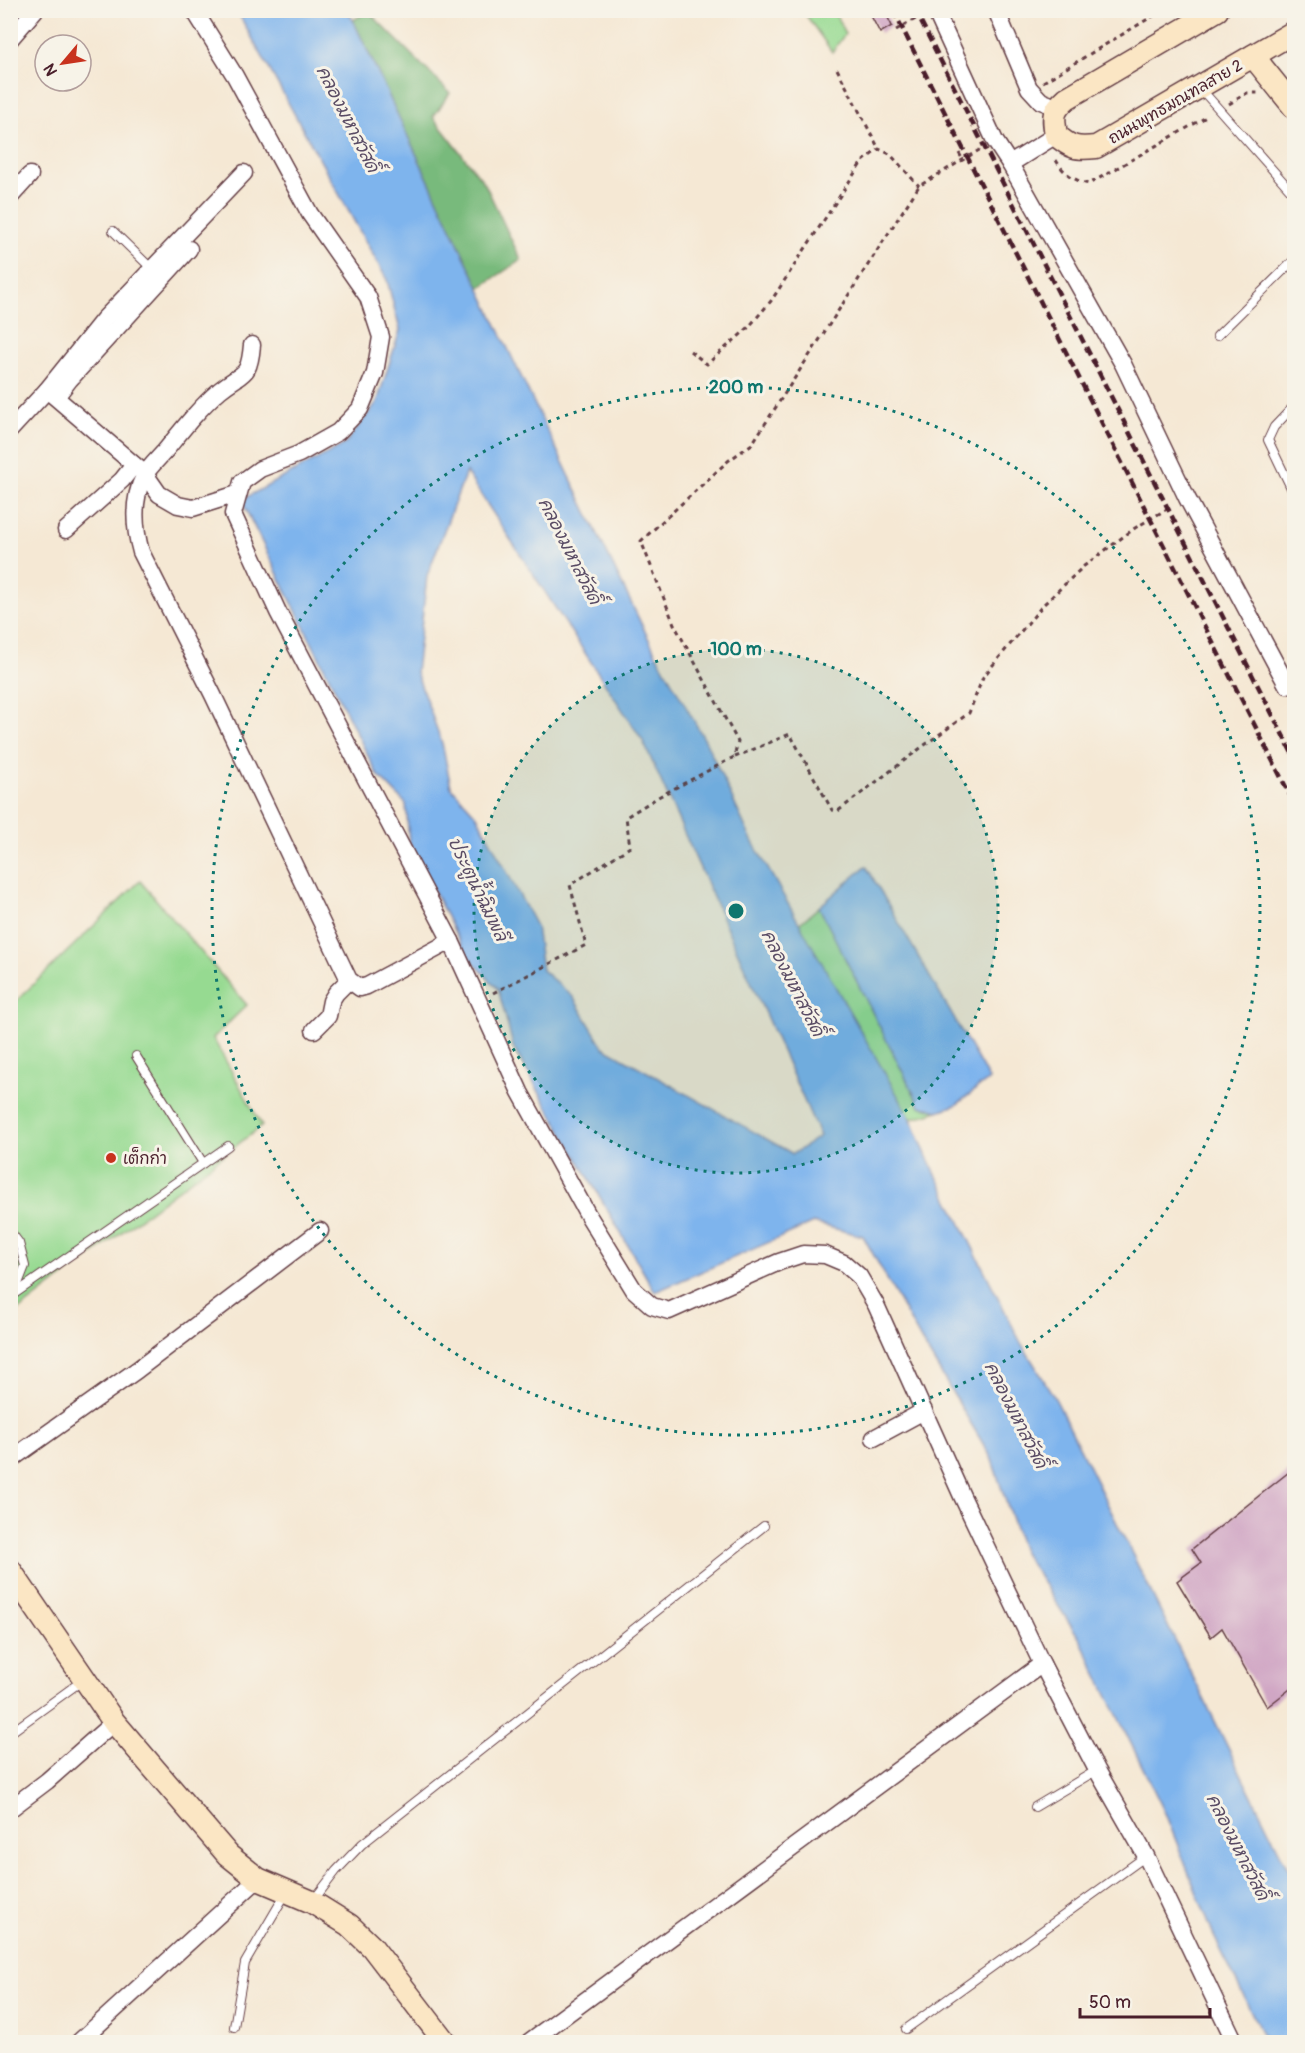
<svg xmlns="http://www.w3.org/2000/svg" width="1305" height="2053" font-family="Pangolin,'Playpen Sans Thai',sans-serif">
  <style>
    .green { fill: #96da91; stroke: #707c5e; stroke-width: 1.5 }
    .forest { fill: #78ba7b; stroke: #616c53; stroke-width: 1.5 }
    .water { fill: #7eb4ed; stroke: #646a8c; stroke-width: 1.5; fill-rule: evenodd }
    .building { fill: #d0a6c4 }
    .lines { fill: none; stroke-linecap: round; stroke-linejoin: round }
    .lane-casing { stroke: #643d44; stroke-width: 10 }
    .street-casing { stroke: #643d44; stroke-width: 19 }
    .secondary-casing { stroke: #643d44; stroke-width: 25 }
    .path { stroke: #643d44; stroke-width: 3; stroke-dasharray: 4.5 4.5; stroke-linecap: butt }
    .lane { stroke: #fff; stroke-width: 8 }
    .street { stroke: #fff; stroke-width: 16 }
    .secondary { stroke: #fbe6c4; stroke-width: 22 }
    .rail { stroke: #4a1f2b; stroke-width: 4.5; stroke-dasharray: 9 4.5; stroke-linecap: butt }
    .ring { fill: none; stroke: #0f766e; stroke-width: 3; stroke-dasharray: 3 6 }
    .poi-dot { fill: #c8321e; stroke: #f7f3e8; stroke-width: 2 }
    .labels { text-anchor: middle; stroke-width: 6; stroke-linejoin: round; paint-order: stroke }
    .street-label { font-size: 16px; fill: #4a1f2b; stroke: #f7f3e8 }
    .poi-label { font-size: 16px; fill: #4a1f2b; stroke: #f7f3e8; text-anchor: start }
    .water-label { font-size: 18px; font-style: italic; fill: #5a4c65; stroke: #f7f3e8 }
    .centre { fill: #0f766e; stroke: #f7f3e8; stroke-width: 3 }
    .ring-label { font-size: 18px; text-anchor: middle; font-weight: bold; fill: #0f766e; stroke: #f7f3e8; stroke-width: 6; stroke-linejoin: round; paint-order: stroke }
  </style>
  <rect width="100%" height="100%" fill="#f7f3e8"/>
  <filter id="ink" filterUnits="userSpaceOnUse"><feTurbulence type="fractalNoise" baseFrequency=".0167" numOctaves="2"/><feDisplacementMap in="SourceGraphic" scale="12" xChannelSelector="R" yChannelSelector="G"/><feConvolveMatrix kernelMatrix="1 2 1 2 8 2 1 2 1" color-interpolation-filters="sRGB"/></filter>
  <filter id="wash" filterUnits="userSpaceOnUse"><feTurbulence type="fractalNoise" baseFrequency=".008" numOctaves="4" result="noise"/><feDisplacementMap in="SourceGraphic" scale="24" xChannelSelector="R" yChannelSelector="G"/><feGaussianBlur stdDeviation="1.35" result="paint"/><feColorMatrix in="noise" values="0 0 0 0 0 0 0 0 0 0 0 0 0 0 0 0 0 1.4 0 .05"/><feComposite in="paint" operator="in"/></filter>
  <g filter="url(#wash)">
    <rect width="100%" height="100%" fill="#f5e8d4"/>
    <g class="green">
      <polygon points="803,11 834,11 845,34 832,52"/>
      <polygon points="140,881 247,1005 213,1038 262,1126 11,1316 11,1006"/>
      <polygon points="819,907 920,1106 938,1111 911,1119 799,924"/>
    </g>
    <polygon class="forest" points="368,11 450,93 433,117 485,184 521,260 479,288 353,20"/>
    <g class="water">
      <path d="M 237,11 L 348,11 L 353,20 L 518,370 L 655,652 L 706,742 L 750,837 L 911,1119 L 927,1157 L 1021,1343 L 1056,1400 L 1294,1881 L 1294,2042 L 1266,2042 L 1213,1934 L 1165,1813 L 1080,1639 L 1023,1552 L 991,1457 L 921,1340 L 863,1236 L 813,1223 L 655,1292 L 514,1049 L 498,989 L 467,956 L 409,842 L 406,804 L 377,774 L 241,500 L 345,444 L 377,402 L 400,330 L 387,280 ZM 466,472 L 643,741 L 820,1136 L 793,1154 L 603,1047 L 573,997 L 542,970 L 536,926 L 477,816 L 451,787 L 442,743 L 416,672 L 427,576 Z"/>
      <polygon points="866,866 989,1079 956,1105 938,1111 920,1106 819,907"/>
    </g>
    <g id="blocks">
      <g class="building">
        <polygon points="868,10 884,10 892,26 880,33"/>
        <polygon points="1294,1468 1294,1686 1267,1707 1222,1628 1211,1637 1177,1581 1201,1563 1192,1549"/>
      </g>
    </g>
  </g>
  <g filter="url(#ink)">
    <use href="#blocks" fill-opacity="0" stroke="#643d44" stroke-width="1.5"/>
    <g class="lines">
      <g class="lane-casing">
        <g id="lane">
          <polyline points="1201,89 1294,194"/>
          <polyline points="113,231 152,269"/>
          <polyline points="1217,336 1294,260"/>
          <polyline points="1294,406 1274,427 1268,440 1294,494"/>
          <polyline points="136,1056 203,1163"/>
          <polyline points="10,1231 19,1243 25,1266 14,1294"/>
          <polyline points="10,1297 228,1146"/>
          <polyline points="10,1733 83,1680"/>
          <polyline points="1035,1807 1097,1770"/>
          <polyline points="313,1901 336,1871 362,1844 764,1526"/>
          <polyline points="234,2027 245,1963 286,1893"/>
          <polyline points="906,2029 1146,1856"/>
        </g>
      </g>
      <g class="street-casing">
        <g id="street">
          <polyline points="194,10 235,76 310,214 368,297 381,337 375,373 360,409 338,432 299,454 260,469 242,482 233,514 278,612 451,941 520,1092 588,1215 634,1290 652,1306 669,1311 779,1262 803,1254 825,1255 844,1263 859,1276 876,1305 962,1496 1042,1664 1097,1770 1146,1856 1235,2042"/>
          <polyline points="935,10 995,141 1010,164 1056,135"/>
          <polyline points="996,10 1029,88 1041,101 1056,107"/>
          <polyline points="10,39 35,10"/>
          <polyline points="1010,164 1123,364 1187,498 1287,685"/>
          <polyline points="10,197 30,175"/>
          <path d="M 252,345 C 249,379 243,371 220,390 C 199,408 182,430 165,451 C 158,459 149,467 144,476 C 132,500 134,527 141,552 L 213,695 L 349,980 L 360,988 L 367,986 L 451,941"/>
          <polyline points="47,390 145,474 159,494 178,505 193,508 237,494"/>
          <polyline points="56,397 70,379 189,249"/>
          <polyline points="10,430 47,390 104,319 244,173"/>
          <polyline points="66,530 122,480 134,465"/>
          <polyline points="314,1030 328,1016 331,1001 336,993 349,980"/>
          <polyline points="874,1438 924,1411"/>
          <polyline points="10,1460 137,1370 320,1231"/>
          <polyline points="10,1809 47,1781 114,1722"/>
          <polyline points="79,2042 258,1879"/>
          <polyline points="529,2042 1042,1664"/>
        </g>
      </g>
      <g class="secondary-casing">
        <g id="secondary">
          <path d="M 1217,10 L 1067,98 C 1052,111 1053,116 1056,135 C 1071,148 1076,149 1096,147 L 1294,32"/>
          <polyline points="1253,56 1294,107"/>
          <polyline points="10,1570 114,1722 228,1855 258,1879 312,1902 349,1925 372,1947 445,2042"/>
        </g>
      </g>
      <g class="path">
        <polyline points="896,30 921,16"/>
        <polyline points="837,69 879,149"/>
        <polyline points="1043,82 1163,10"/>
        <polyline points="1229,104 1247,93 1258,93"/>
        <polyline points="959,153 963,160"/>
        <path d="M 1056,160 C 1063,173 1075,181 1089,184 L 1208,116"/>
        <polyline points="690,351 707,364 747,329 771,301 862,162 879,149 890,154 919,186"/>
        <polyline points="735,757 790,734 832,810 838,811 922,747 969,713 983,677 1043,605 1084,566 1135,528 1172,506"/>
        <polyline points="493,993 586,945 570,885 630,847 626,817 660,796 734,757 738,742 674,624 641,541 728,461 752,444 919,186 981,149"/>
      </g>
      <use href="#lane" class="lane"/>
      <use href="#street" class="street"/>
      <use href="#secondary" class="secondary"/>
      <g class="rail">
        <polyline points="893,10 1294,803"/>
        <polyline points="915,10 1294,757"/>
      </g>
    </g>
  </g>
  <circle cx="736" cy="911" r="262" fill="#0f766e" fill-opacity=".12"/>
  <g class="ring">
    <circle cx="736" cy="911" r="262"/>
    <circle cx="736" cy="911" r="524"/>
  </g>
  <circle class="poi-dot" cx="111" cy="1158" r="6"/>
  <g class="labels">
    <g class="street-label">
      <text transform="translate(1175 101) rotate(-30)" y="6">ถนนพุทธมณฑลสาย 2</text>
    </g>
    <g class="poi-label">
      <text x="123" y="1164">เต็กก่า</text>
    </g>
    <g class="water-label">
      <text transform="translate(348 119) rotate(63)" y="6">คลองมหาสวัสดิ์</text>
      <text transform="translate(570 551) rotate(63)" y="6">คลองมหาสวัสดิ์</text>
      <text transform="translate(478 889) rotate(64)" y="6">ประตูน้ำฉิมพลี</text>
      <text transform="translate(793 983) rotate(63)" y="6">คลองมหาสวัสดิ์</text>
      <text transform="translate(1016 1415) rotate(63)" y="6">คลองมหาสวัสดิ์</text>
      <text transform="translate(1238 1847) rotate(63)" y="6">คลองมหาสวัสดิ์</text>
    </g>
  </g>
  <circle cx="736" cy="911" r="9" class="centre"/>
  <g class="ring-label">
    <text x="736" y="393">200 m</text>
    <text x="736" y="655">100 m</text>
  </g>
  <rect width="1305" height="2053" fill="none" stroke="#f7f3e8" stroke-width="36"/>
  <g transform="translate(63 63) rotate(241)"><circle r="28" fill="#f7f3e8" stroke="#b29e9c" stroke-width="1.5"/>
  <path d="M0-4.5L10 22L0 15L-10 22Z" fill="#c8321e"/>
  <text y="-9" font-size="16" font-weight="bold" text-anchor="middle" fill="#4a1f2b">N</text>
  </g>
  <path d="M1080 2008v9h130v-9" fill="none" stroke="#4a1f2b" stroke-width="3"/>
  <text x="1089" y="2008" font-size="18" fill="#4a1f2b" stroke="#f7f3e8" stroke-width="4.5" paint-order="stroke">50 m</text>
</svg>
